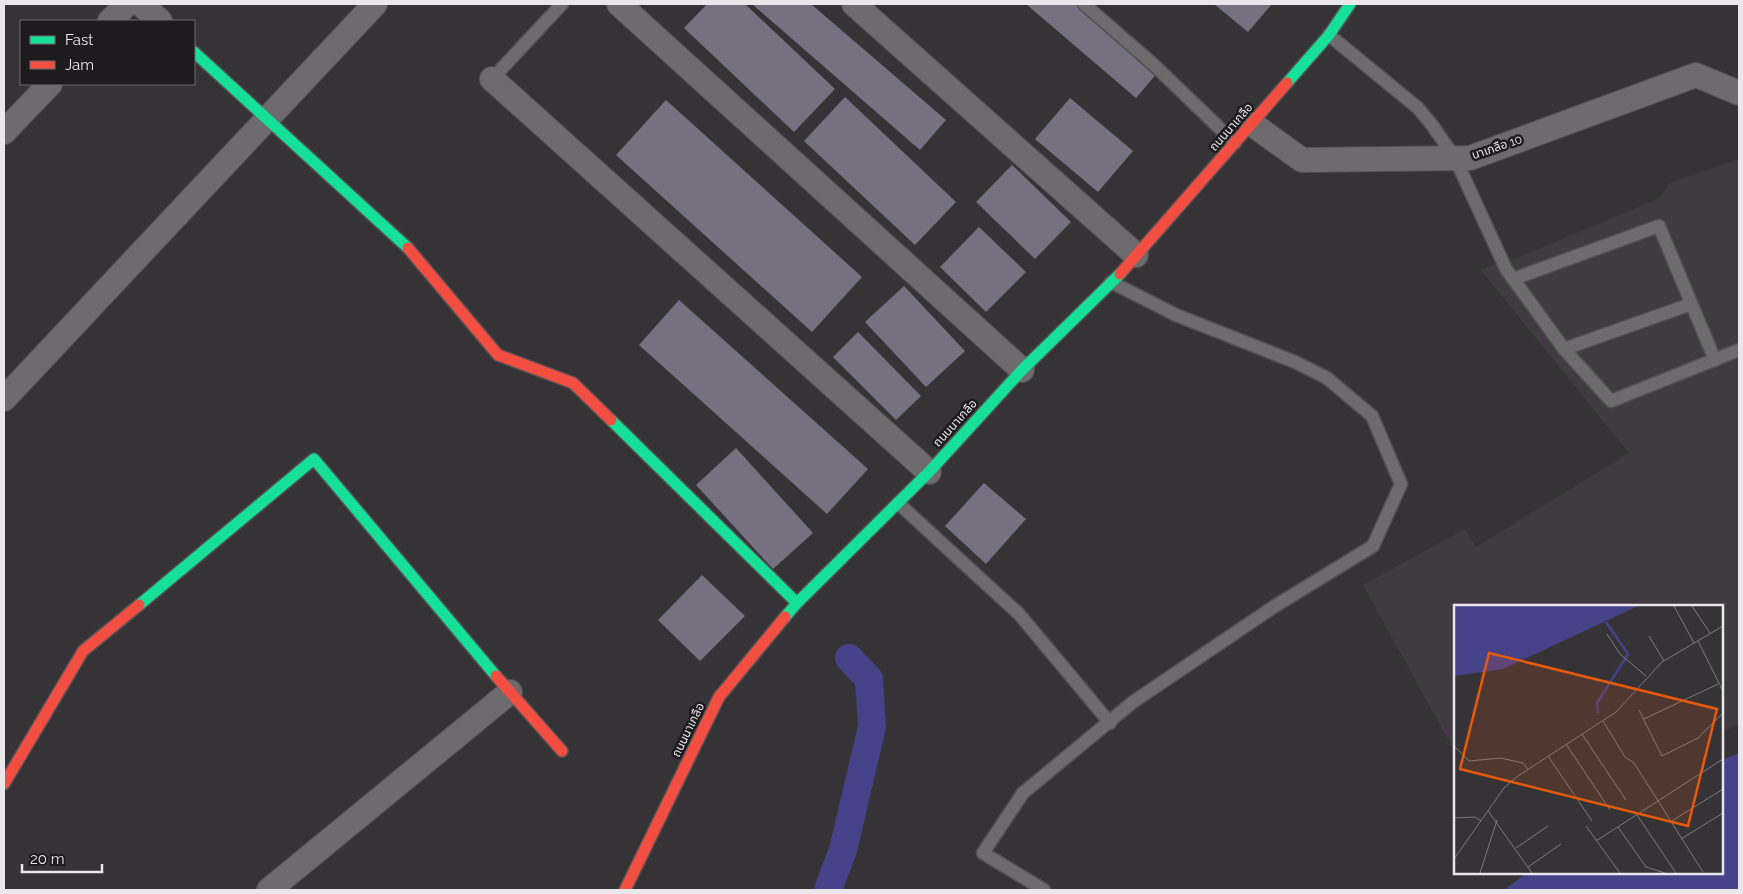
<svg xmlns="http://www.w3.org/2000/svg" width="1743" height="894" font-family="Raleway,'Noto Sans Thai',sans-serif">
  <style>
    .built { fill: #423a43 }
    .water { fill: #464289 }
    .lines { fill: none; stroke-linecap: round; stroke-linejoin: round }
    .canal { stroke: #464289; stroke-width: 28 }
    .building { fill: #777081 }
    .lane-casing { stroke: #535054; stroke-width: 15 }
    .street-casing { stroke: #535054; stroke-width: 26 }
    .fast-casing { stroke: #535054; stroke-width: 14 }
    .jam-casing { stroke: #535054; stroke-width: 14 }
    .lane { stroke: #6d6b6d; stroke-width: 12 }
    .street { stroke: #6d6b6d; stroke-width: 24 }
    .fast { stroke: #16e098; stroke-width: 11 }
    .jam { stroke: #f24e42; stroke-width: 11 }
    .labels { text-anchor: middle; stroke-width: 5; stroke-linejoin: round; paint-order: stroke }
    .street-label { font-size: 12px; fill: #eae7eb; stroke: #1d1b1d }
    .inset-river { fill: none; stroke: #464289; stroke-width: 2.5 }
    .inset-road { fill: none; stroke: #7e7b7f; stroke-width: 1 }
    .view { fill: #e8590c; fill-opacity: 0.15; stroke: #e8590c; stroke-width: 2.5 }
    .inset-edge { fill: none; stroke: #eae7eb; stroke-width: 2.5 }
  </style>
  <rect width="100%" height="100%" fill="#363337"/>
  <polygon class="built" points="1739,159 1739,724 1722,732 1722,606 1456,606 1455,752 1363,585 1465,529 1476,547 1629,453 1480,269 1517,258 1660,198 1670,183"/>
  <polygon class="water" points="1739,753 1739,890 1504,890 1527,873 1722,873 1722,760"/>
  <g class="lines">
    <polyline class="canal" points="828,890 843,850 872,727 869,679 849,658"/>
  </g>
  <g class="building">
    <polygon points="707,4 745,4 835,89 794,132 684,28"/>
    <polygon points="752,4 811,4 946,120 920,150"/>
    <polygon points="1026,4 1080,4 1159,71 1136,98"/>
    <polygon points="1214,4 1272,4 1248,32"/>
    <polygon points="845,97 956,202 915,245 804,141"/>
    <polygon points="1070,98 1133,151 1098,192 1035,139"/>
    <polygon points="666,100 862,277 812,332 616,155"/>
    <polygon points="1012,165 1071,222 1035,259 976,202"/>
    <polygon points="979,227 1026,272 986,312 940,267"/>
    <polygon points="904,286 965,351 926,387 865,322"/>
    <polygon points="679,300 868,469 827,514 639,345"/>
    <polygon points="858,332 921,396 896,420 833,357"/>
    <polygon points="736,448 813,533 773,569 696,485"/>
    <polygon points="984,483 1026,519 986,564 945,526"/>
    <polygon points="702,575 745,616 700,661 658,620"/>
  </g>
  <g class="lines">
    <g class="lane-casing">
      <g id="lane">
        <polyline points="1084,4 1155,66 1235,143"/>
        <polyline points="1329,35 1418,108 1432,125 1455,158 1506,269 1564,349 1611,401 1739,350"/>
        <polyline points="492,79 562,4"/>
        <polyline points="1513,279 1659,226 1715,360"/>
        <polyline points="1564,349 1691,304"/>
        <polyline points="898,503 1019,614 1110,723"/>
        <polyline points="1044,890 983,853 1023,793 1133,702 1275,606 1373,546 1401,484 1372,416 1327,378 1295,362 1176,315 1111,282"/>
      </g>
    </g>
    <g class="street-casing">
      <g id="street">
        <polyline points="141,4 160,21"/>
        <polyline points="619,4 1022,370"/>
        <polyline points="854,4 1136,255"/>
        <polyline points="110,21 127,4"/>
        <polyline points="492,79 929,472"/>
        <polyline points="1252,124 1302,160 1470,158 1696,75 1739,93"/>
        <polyline points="4,132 50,84"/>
        <polyline points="4,399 375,4"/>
        <polyline points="269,890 510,692"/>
      </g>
    </g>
    <g class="fast-casing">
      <g id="fast">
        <polyline points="194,52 408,248"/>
        <polyline points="1287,83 1329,35 1350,4"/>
        <polyline points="611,420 797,603"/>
        <polyline points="139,605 314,459 496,676"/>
        <polyline points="785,617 797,603 929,472 1022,370 1120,274"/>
      </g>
    </g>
    <g class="jam-casing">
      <g id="jam">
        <polyline points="408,248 498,355 573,383 611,420"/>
        <polyline points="1120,274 1287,83"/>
        <polyline points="496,676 562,751"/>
        <polyline points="4,784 83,651 139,605"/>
        <polyline points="625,890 719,697 785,617"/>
      </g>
    </g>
    <use href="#lane" class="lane"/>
    <use href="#street" class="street"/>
    <use href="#fast" class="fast"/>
    <use href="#jam" class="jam"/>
  </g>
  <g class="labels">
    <g class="street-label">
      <text transform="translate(1231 127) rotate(-49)" y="4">ถนนนาเกลือ</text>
      <text transform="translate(1497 147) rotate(-19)" y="4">นาเกลือ 10</text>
      <text transform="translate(955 423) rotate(-48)" y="4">ถนนนาเกลือ</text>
      <text transform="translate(688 730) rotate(-64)" y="4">ถนนนาเกลือ</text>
    </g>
  </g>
  <g transform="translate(1454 605)">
    <rect width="269" height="269" fill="#363337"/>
    <path d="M 0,1 L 184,1 L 49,64 L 0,71 Z" fill="#464289"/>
    <path class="inset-river" d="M 144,108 L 143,98 L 174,49 L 152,17"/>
    <path class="inset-road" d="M 220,1 L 240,38M 238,1 L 256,28M 153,29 L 166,49 L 192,71M 195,31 L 210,56M 244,36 L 269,86M 185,105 L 208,151 L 244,133 L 269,108M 190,114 L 264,79M 149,116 L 171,152 L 180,158 L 249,267M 128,129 L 172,195M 112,139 L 156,205M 0,141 L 15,156 L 47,153 L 69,158 L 74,164M 94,151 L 138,216M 34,206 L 78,268M 183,210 L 222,268M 0,213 L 21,212 L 27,216M 216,217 L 269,184M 132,221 L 166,268M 164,222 L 192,262 L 211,268M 227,234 L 269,208M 142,236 L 269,154M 62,243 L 94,221M 0,254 L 50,183 L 61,173 L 162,107 L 208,57 L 269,21M 74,262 L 107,239M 26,268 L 43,215"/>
    <path class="view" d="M 35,48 L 263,104 L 234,221 L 6,164 Z"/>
    <rect width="269" height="269" class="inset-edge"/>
  </g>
  <rect width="1743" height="894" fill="none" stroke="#eae7eb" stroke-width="10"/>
  <rect x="20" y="20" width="175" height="65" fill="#1d1b1d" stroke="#6f6d6f"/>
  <rect x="30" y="36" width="25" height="8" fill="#16e098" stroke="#6f6d6f"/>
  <text x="65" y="45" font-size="15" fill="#eae7eb">Fast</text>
  <rect x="30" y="61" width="25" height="8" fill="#f24e42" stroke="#6f6d6f"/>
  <text x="65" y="70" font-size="15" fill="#eae7eb">Jam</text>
  <path d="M22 864v8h80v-8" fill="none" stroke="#eae7eb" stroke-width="2.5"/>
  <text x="30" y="864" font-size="15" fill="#eae7eb" stroke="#1d1b1d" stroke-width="4" paint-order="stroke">20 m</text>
</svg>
